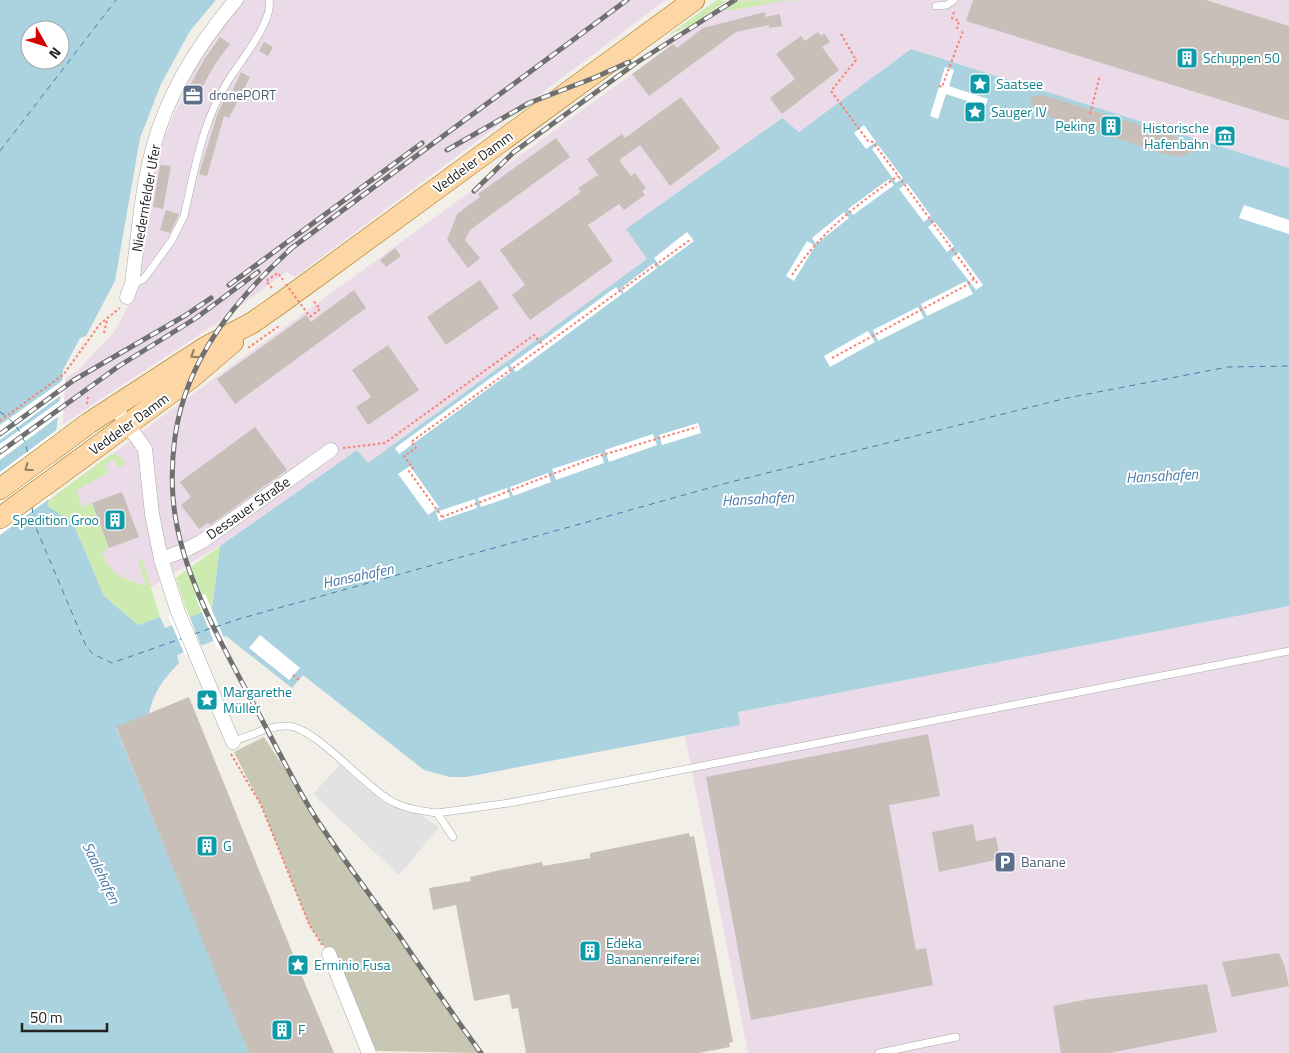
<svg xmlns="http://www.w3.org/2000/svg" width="1289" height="1053" font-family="'Titillium Web',sans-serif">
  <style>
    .industrial { fill: #ebdbe8 }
    .construction { fill: #c7c7b4 }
    .grass { fill: #cdebb0 }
    .parking { fill: #e2e2e2 }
    .water { fill: #aad3df; fill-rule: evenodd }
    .pier { fill: #fff }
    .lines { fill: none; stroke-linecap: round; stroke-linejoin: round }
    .ferry { stroke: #4a7aab; stroke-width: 1; stroke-dasharray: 6 5; stroke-linecap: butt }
    .building { fill: #c7bfb8 }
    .lane-casing { stroke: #a9a9a9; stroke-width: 8 }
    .street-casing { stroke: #a9a9a9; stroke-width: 15 }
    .primary-casing { stroke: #a06b00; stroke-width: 22 }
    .path { stroke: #fa8072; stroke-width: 2; stroke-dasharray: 2.5 2.5; stroke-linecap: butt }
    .lane { stroke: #fff; stroke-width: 7 }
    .street { stroke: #fff; stroke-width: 14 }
    .primary { stroke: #fcd6a4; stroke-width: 21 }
    .rail-casing { stroke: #707070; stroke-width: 5 }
    .rail { stroke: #fff; stroke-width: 3; stroke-dasharray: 9; stroke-linecap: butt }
    .path-bridge { stroke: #fa8072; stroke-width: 2; stroke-dasharray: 2.5 2.5; stroke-linecap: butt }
    .oneway { stroke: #8f7c63 }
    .labels { text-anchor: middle; stroke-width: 4; stroke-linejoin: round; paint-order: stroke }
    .culture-label { font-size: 14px; fill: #0d838f; stroke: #fff; text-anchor: start }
    .service-label { font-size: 14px; fill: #4e5e75; stroke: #fff; text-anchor: start }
    .street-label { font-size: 14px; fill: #222; stroke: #fff }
    .water-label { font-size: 15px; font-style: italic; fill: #4a7aab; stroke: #fff }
  </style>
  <rect width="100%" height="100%" fill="#f2efe9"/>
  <g class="industrial">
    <polygon points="243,0 666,0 295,277 286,272 217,323 63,424 65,379 77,371 115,331 137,288 158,151 197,63"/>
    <polygon points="733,0 1289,0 1289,168 911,49 799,132 781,118 627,229 647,259 368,463 357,450 221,545 149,588 109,572 67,489 149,426"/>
    <polygon points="1289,606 1289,1053 748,1053 685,736 740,725 738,712"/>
  </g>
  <polygon class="construction" points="264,737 348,866 478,1053 377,1051 355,1019 329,954 309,924 261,805 234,752"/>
  <g class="grass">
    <polygon points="717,0 726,1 693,24 667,36"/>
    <polygon points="803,0 784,1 728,11 726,9 736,1"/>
    <path d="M 111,454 L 118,455 L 126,464 L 119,468 L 113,459 L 104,466 L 109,472 L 76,491 L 82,507 L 92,503 L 109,548 L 102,552 C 113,577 121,578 146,586 L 138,560 L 142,558 L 160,617 L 138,625 L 104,596 L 73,523 L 48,506 L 49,500 Z"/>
    <polygon points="220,546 212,608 189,618 176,578"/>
  </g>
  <polygon class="parking" points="340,765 384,802 418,813 439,827 399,875 313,794"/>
  <path class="water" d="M 0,0 L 216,0 L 190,31 L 161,84 L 140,138 L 115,281 L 86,336 L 80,338 L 63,370 L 48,506 L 73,523 L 104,596 L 138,625 L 160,617 L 165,628 L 212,608 L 220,546 L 357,450 L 368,463 L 647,259 L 626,229 L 782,118 L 799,132 L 911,49 L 1289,168 L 1289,606 L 738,712 L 740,725 L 466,777 L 450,777 L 424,770 L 303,675 L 292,688 L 226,636 L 177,655 L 179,663 C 164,678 153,693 149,714 L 116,728 L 249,1053 L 0,1053 ZM 30,30 L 60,30 L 60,60 L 30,60 Z"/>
  <g class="pier">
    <polygon points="945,67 954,70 949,86 988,99 985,107 946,94 938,119 930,116"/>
    <polygon points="864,125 876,142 866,149 854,133"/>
    <polygon points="878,145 903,178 896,183 872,149"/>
    <polygon points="889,179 894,185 853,215 848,209"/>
    <polygon points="907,183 931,216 924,222 899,189"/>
    <polygon points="1244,205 1289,220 1289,234 1239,218"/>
    <polygon points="844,212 849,218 816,244 812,238"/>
    <polygon points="935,222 954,246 947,252 928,227"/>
    <polygon points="687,232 694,241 660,266 654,258"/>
    <polygon points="807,241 815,246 794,281 786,276"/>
    <polygon points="959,252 983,285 976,290 951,258"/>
    <polygon points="654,263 657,268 624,293 621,288"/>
    <polygon points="966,281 973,294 927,316 921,304"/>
    <polygon points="616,287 622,294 516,372 510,365"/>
    <polygon points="918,307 924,318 878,341 873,330"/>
    <polygon points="868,331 875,342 830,367 824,356"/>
    <polygon points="507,366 511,372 399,454 395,448"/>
    <polygon points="65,379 64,393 0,440 0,425"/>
    <polygon points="64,398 63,413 0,460 0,444"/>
    <polygon points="698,423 701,433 662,445 659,435"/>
    <polygon points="58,429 50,498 0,535 0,472"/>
    <polygon points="653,434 657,445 609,462 605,450"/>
    <polygon points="601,453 604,463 556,480 552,469"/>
    <polygon points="410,466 439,507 428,515 398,474"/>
    <polygon points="548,473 551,482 513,496 510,487"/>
    <polygon points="507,488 510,497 481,507 478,498"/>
    <polygon points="475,499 477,508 439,521 436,512"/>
    <polygon points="205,594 227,645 217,649 196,598"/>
    <polygon points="186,608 202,648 185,655 168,616"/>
    <polygon points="260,635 300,668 289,680 249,648"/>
  </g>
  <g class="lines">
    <g class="ferry">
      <polyline points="0,151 116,0"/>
      <path d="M 0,412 C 16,422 26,438 28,456"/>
      <polyline points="32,507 34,523 86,646 93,654 112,663 183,638"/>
      <polyline points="194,634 239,619 727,483 1067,398 1228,367 1289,366"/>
    </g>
  </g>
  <g class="building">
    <polygon points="973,0 1206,0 1289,26 1289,121 966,21"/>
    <polygon points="765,12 766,17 780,14 782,26 769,28 769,25 736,32 649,96 632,74 673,44 677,48 703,28"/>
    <polygon points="818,32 821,36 824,33 830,42 822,47 839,70 782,114 770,98 795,79 776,54 801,36 805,41"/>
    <polygon points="220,37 230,44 215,64 193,104 183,98 205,58"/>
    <polygon points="264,42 273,47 268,56 259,51"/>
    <polygon points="241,72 250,77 229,118 224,116 207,176 199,174 217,115 228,92 231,94"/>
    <polygon points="1043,95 1175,136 1186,142 1194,151 1181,157 1168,155 1047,116 1030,104 1032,96"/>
    <polygon points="681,97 720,148 670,186 640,145 619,160 631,176 635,173 646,188 642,191 645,195 624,210 619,204 588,225 613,261 530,320 512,295 525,285 500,250 581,192 578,188 598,175 587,159 622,134 625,138"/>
    <polygon points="556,138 570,157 470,230 465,240 480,258 468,268 447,240 457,214 480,197 478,194"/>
    <polygon points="160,165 171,166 163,209 153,207"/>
    <polygon points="166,210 179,214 170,233 160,230"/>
    <polygon points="395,248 401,256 386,267 380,260"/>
    <polygon points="480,280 499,308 446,345 427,317"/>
    <polygon points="354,290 366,308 235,404 217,379 306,315 311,322"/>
    <polygon points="388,345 419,390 368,425 356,407 371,397 352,370"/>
    <polygon points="255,427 287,470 210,525 208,523 199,529 181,505 191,497 180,482"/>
    <polygon points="122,492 139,537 109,548 92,503"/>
    <polygon points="189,697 297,964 334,1053 249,1053 224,994 116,727"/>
    <polygon points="928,734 940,796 889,805 916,950 926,948 933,985 751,1020 706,777"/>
    <polygon points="973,824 976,841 996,837 1000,859 939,872 932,832"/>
    <polygon points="689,833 690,837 694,836 733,1042 729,1043 730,1047 699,1053 526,1053 518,1008 512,1009 509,994 474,1001 456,905 433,910 429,888 471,881 470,877 496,871 542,862 543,866 590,858 590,853"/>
    <polygon points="1279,953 1285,967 1289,986 1232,997 1222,962"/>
    <polygon points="1207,984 1217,1032 1109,1053 1061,1053 1053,1006 1089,999"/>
  </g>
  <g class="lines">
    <g class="lane-casing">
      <g id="lane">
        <polyline points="936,6 947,5 954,0"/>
        <path d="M 132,284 L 142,280 L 146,276 L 172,240 L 184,216 C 195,169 202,122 228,81 C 239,63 274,21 269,0"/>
        <path d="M 233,742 C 249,736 271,725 288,726 C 317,728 364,787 393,802 C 407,809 422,811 437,813"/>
        <polyline points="453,837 437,813 509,803 635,779 1289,651"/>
        <polyline points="879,1053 956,1037"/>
      </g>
    </g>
    <g class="street-casing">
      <g id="street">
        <path d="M 127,297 L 132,284 C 138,239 141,192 153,148 C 168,92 199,43 236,0"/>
        <polyline points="115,407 145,449 152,514 161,559 178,612 233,742"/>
        <polyline points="161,559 183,551 201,542 331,450"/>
        <polyline points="329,954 369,1053"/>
      </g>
    </g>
    <g class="primary-casing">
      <g id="primary">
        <polyline points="0,489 89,423 206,347 252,323 282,302 694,0"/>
        <polyline points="0,518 191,378 233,342"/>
      </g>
    </g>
    <g class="path">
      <polyline points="954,12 952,18 959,21 957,29"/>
      <polyline points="841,34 856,60 831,91 868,141 873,142 978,284"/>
      <polyline points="939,86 942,87 963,31"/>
      <polyline points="1090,114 1100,75"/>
      <path d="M 792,275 C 821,232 856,205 898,176"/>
      <polyline points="272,288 266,281 278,273 283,280"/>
      <polyline points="310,317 320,309 313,300"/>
      <polyline points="104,333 107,320"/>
      <polyline points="248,348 279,326"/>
      <polyline points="832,358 965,286 975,278"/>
      <polyline points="87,404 88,397"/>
      <polyline points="0,421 64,374 100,324 120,308"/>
      <polyline points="343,448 385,443 534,335 543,345"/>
      <polyline points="442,517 409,471 413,468 404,456 416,448 411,442 690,240"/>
      <polyline points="442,517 599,456 697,427"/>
      <polyline points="293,675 299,680"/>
      <polyline points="231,754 261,805 309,924 322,945"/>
    </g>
    <use href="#lane" class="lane"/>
    <use href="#street" class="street"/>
    <use href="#primary" class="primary"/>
    <g class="rail-casing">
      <g id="rail">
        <polyline points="447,150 529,103 596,77 629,62"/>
        <polyline points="474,191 514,152 636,63 735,0"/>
        <path d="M 293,247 C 236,299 186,358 175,437 C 171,467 171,497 177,526 C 188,584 224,649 252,701 C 273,740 293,782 317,820 C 343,859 371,896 398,934 C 425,974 452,1014 481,1053"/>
        <polyline points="289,250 627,0"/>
        <polyline points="229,285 422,143"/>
        <polyline points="0,434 74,380 186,315 211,298"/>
        <polyline points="0,452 119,366 196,318 258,272"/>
      </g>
    </g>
    <use href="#rail" class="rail"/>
    <polyline class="path-bridge" points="286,284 310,317"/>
  </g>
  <defs><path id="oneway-chevron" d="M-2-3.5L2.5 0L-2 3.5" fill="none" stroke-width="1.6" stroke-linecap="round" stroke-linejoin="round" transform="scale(1.25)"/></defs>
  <g class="oneway">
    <use href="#oneway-chevron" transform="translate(194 355) rotate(147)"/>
    <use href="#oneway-chevron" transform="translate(28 468) rotate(144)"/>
  </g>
  <defs>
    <g id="building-square" transform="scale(1.125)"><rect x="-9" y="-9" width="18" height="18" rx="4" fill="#0f9aa8" stroke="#fff"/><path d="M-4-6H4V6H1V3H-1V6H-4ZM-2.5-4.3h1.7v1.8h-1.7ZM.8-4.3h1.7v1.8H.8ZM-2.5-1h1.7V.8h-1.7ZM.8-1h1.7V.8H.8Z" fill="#fff"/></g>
    <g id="sight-square" transform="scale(1.125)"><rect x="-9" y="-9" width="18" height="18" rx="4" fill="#0f9aa8" stroke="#fff"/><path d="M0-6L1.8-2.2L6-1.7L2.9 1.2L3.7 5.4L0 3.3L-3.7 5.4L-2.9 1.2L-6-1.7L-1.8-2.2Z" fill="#fff"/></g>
    <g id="office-square" transform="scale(1.125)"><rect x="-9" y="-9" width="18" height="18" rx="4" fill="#5c6f8a" stroke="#fff"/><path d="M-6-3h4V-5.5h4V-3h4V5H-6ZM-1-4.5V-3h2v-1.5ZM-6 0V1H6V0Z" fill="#fff"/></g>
    <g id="museum-square" transform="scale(1.125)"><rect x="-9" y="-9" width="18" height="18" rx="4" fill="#0f9aa8" stroke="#fff"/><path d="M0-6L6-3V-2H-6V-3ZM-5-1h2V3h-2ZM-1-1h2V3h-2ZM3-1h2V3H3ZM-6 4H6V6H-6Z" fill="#fff"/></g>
    <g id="parking-square" transform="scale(1.125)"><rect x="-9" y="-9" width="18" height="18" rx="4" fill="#5c6f8a" stroke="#fff"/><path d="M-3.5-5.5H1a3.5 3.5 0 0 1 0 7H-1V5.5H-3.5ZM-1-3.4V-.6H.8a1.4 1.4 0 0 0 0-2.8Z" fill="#fff"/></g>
  </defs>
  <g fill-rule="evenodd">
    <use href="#building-square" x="1187" y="58"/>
    <use href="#sight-square" x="980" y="84"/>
    <use href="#office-square" x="193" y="95"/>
    <use href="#sight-square" x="975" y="112"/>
    <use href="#building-square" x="1111" y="126"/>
    <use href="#museum-square" x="1225" y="136"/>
    <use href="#building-square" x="115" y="520"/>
    <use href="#sight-square" x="207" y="700"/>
    <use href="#building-square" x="207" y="846"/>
    <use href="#parking-square" x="1005" y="862"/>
    <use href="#building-square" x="590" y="951"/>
    <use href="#sight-square" x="298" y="965"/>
    <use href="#building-square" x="282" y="1030"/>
  </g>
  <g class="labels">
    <g class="culture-label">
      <text x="1203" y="63">Schuppen 50</text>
      <text x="996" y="89">Saatsee</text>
      <text x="991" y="117">Sauger IV</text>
      <text x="1095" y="131" text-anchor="end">Peking</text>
      <text x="1209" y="133" text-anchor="end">Historische<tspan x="1209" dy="16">Hafenbahn</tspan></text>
      <text x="99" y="525" text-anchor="end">Spedition Groo</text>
      <text x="223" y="697">Margarethe<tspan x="223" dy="16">Müller</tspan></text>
      <text x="223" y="851">G</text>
      <text x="606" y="948">Edeka<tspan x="606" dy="16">Bananenreiferei</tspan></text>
      <text x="314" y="970">Erminio Fusa</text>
      <text x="298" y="1035">F</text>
    </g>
    <g class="service-label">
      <text x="209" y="100">dronePORT</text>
      <text x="1021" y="867">Banane</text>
    </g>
    <g class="street-label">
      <text transform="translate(473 162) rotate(-36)" y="5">Veddeler Damm</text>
      <text transform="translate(146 198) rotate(-80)" y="5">Niedernfelder Ufer</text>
      <text transform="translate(129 424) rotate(-36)" y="5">Veddeler Damm</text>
      <text transform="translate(248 508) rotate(-35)" y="5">Dessauer Straße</text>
    </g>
    <g class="water-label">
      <text transform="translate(1162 476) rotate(-3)" y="5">Hansahafen</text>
      <text transform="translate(758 499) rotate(-3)" y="5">Hansahafen</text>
      <text transform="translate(358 576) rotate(-12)" y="5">Hansahafen</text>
      <text transform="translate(101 873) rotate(64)" y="5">Saalehafen</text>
    </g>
  </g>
  <g transform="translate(45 45) rotate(129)"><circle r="24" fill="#ffffff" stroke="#a7a7a7"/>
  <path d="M0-4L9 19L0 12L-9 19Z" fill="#d40000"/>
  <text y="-8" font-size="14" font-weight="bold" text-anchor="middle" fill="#222222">N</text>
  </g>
  <path d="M22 1023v8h85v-8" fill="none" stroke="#222222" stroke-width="2.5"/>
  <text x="30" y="1023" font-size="15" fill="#222222" stroke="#ffffff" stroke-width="4" paint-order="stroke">50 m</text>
</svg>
